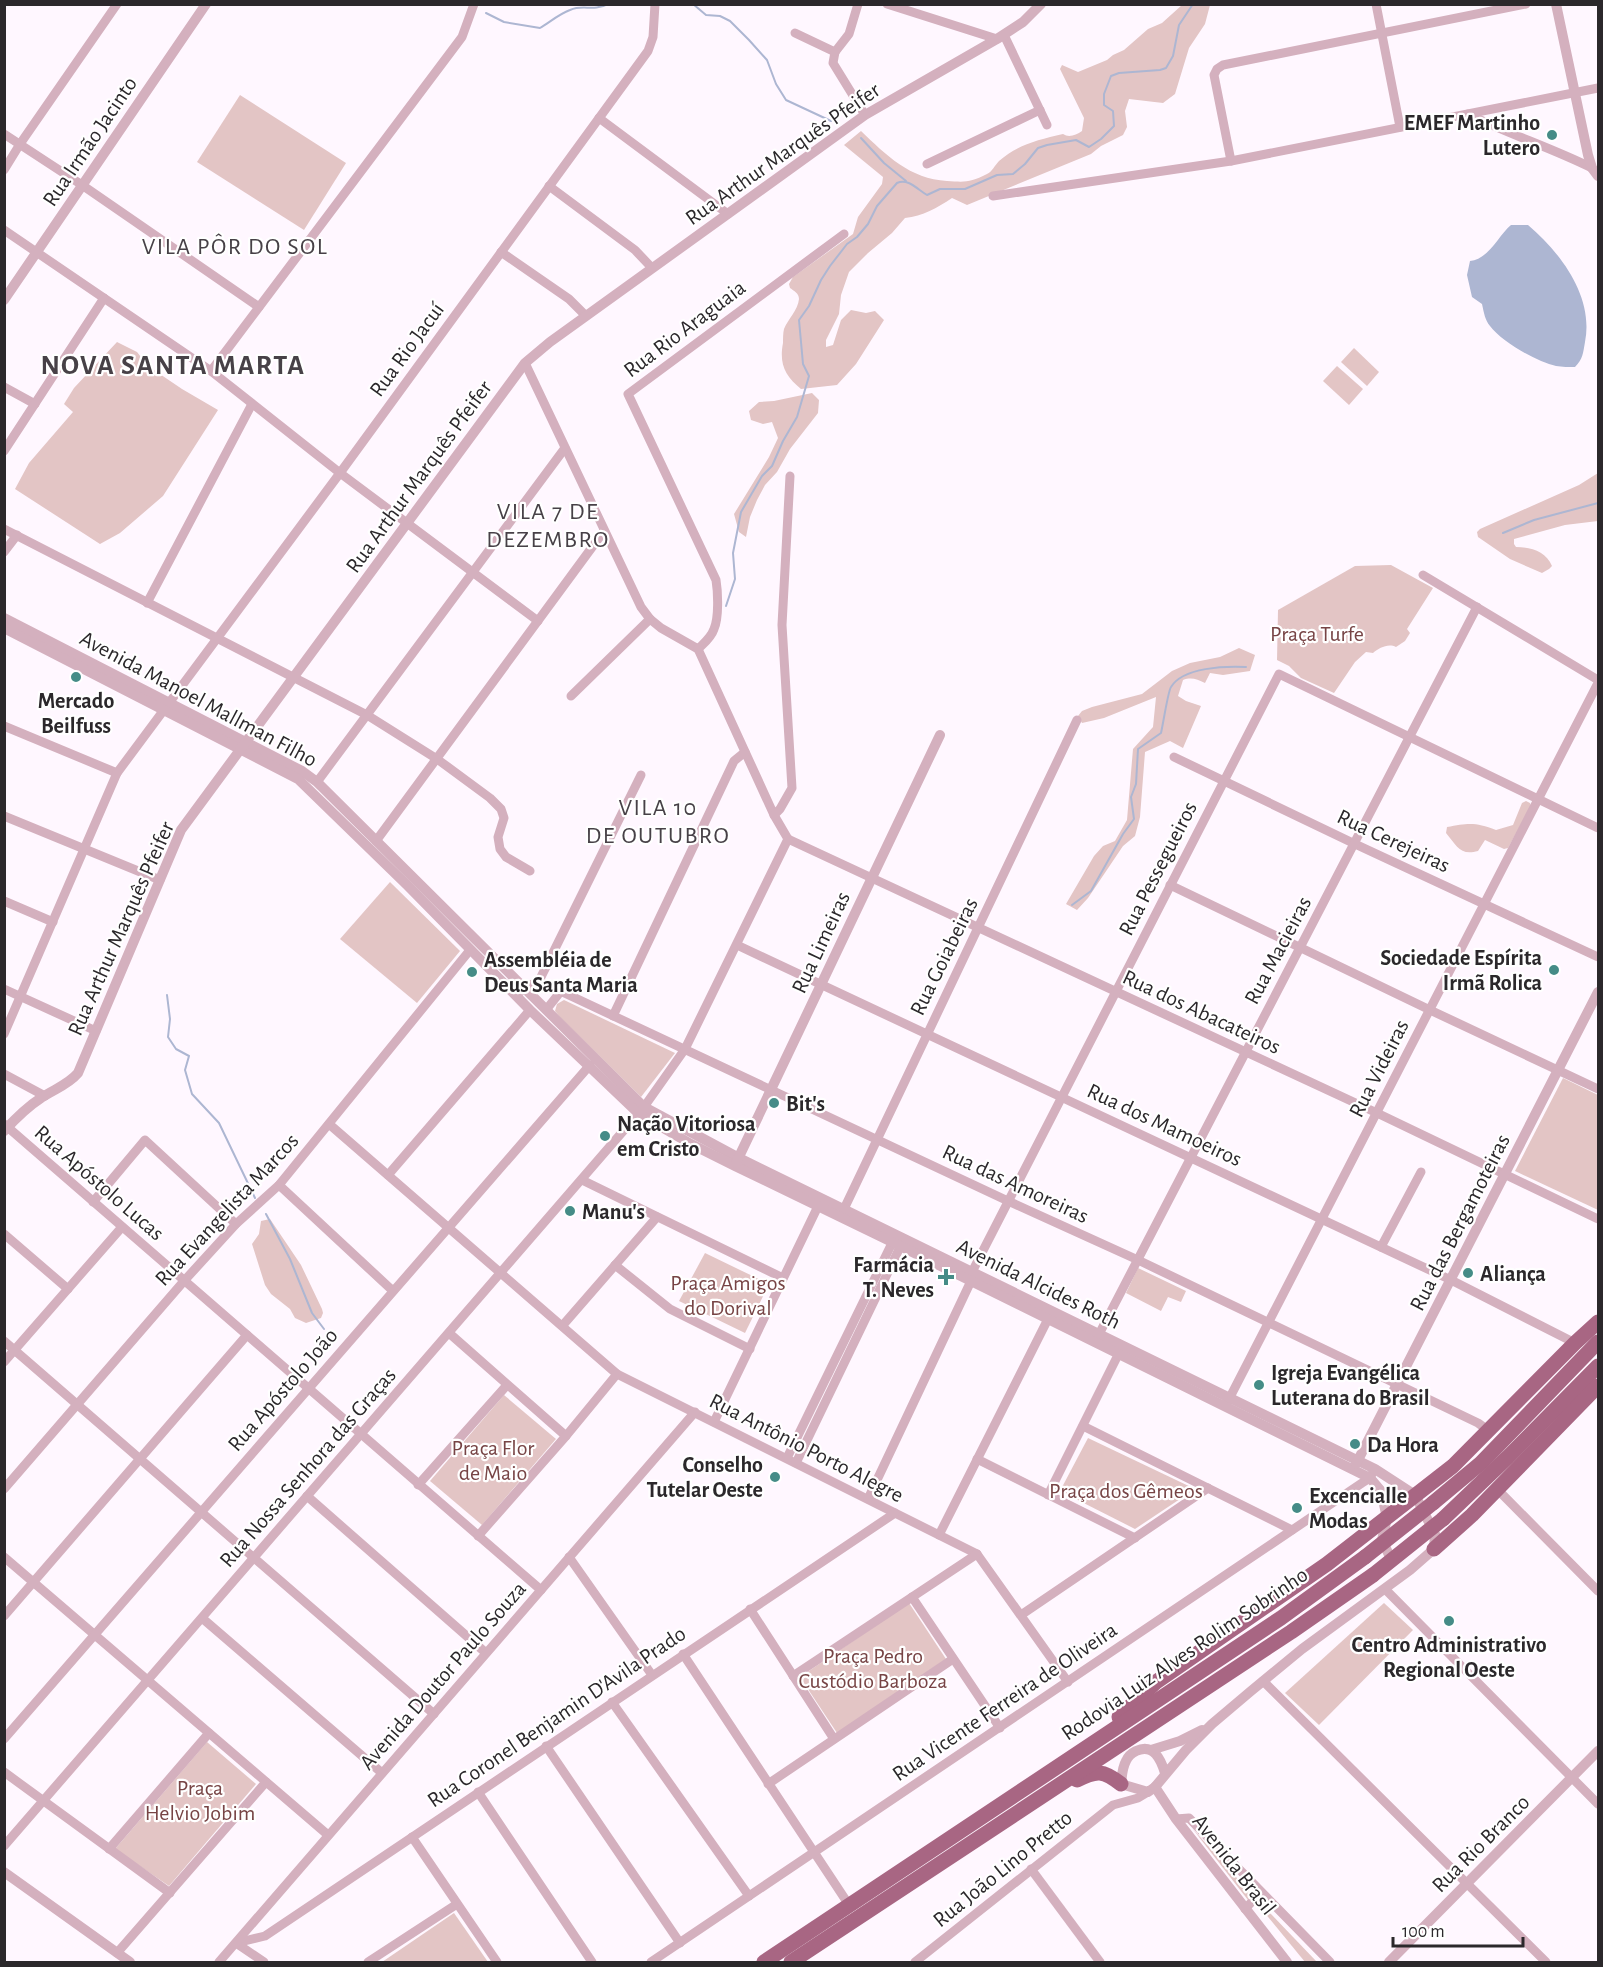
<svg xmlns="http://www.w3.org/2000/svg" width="1603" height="1967" font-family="'Alegreya Sans',sans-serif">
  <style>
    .green { fill: #e3c5c5 }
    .water { fill: #adb6d2 }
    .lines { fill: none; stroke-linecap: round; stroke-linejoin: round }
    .stream { stroke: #adb6d2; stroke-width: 2 }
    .minor { stroke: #d4b0be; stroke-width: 9 }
    .tertiary { stroke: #d4b0be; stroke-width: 10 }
    .trunk { stroke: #a86683; stroke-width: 15 }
    .trunk-bridge { stroke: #a86683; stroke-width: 15 }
    .poi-dot { fill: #458c87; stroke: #fff; stroke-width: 2 }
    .labels { text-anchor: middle; stroke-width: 4.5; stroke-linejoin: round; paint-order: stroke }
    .poi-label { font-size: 22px; font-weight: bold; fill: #2b282b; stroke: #fff; text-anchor: start }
    .street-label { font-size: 22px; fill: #2b282b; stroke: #fff }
    .park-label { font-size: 22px; fill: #774445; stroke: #fff }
    .neighbourhood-label { font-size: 24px; letter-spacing: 1.5px; fill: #474147; stroke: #fff }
    .district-label { font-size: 28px; font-weight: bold; letter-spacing: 1.5px; fill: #474147; stroke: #fff }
  </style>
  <rect width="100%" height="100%" fill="#fff7ff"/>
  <g class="green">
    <path d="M 1182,5 L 1210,5 L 1205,24 L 1189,48 L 1175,94 L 1163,103 L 1129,99 L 1125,111 L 1127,127 L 1123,135 L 1101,146 L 1091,154 L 967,205 L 952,198 C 937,208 923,216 905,218 L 892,233 L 868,253 L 849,272 L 841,295 L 839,314 L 826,340 L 826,347 L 833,345 L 841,320 L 851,310 L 866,313 L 875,311 L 884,320 L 856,364 L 837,385 L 801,389 C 785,376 779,364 783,343 C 783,339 783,333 784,329 C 788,319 798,310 799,299 C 799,293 794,291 790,288 L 789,284 L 793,277 L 853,234 L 858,217 L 882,184 L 883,177 L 844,145 L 861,131 C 886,155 910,179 947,181 C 964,182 970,183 987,174 C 992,172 995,165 999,161 C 1019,144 1038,140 1063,134 C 1069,138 1076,135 1082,131 L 1084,118 L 1060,69 L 1062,65 L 1078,72 L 1107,60 L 1113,55 L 1124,50 L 1148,29 L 1162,23 Z"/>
    <polygon points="240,95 346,163 304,230 197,162"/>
    <polygon points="117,342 137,352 148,366 182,389 218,410 163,496 120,533 100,544 15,489 29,463 73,412 64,404 74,388"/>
    <polygon points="1354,348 1379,372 1367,386 1341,362"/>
    <polygon points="1337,366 1363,389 1349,405 1323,381"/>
    <polygon points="812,393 819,400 818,413 790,449 777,472 765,485 757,500 750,517 746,537 739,532 734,514 769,457 778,438 772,422 763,424 751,420 749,411 759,402 774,401"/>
    <path d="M 1598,473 L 1598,521 L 1565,525 L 1514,539 L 1514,544 L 1516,547 C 1531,547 1546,551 1552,566 L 1549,569 L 1542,573 L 1510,559 L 1478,537 L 1477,532 L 1480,529 L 1579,485 Z"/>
    <path d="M 1391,565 L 1433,588 L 1407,629 L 1410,633 L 1405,641 L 1396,647 C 1388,643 1379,648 1373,653 L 1366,652 L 1355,662 L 1334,693 L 1301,678 L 1289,666 L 1277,660 L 1278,610 L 1355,566 Z"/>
    <path d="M 1239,648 L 1255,655 L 1250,671 L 1223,675 L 1210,673 L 1205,683 C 1197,679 1191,677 1183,680 L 1178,696 L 1186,701 L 1201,706 L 1183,748 L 1170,741 L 1145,752 L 1140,817 L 1135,836 L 1123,846 L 1088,898 L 1077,910 L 1066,904 L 1094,856 L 1103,846 L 1115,841 L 1127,820 L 1133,749 L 1153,727 L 1156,697 L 1104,718 L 1082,723 L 1078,716 L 1082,711 L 1092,707 L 1142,694 L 1172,671 L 1190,663 L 1220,657 Z"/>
    <path d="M 1526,801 L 1530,803 L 1531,806 L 1508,848 L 1504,849 L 1485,840 L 1478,851 C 1460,856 1457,846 1446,833 L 1447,827 C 1468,823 1476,822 1496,830 L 1513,825 L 1522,803 Z"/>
    <polygon points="390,882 460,951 417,1003 340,939"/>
    <polygon points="564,1000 675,1053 641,1097 560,1017 555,1011 557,1004"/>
    <polygon points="1563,1078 1598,1095 1598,1210 1515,1171"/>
    <polygon points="270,1219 301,1265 322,1309 323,1313 321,1318 306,1323 295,1318 290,1309 271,1294 265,1285 252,1244 259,1234 261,1221"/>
    <polygon points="705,1253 769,1284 745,1333 679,1301"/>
    <polygon points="1138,1268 1186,1291 1181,1302 1168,1297 1161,1311 1126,1293"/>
    <polygon points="504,1395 556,1439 482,1525 430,1481"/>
    <polygon points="1088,1438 1195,1489 1135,1529 1060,1491"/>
    <polygon points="909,1603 946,1659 837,1733 800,1677"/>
    <polygon points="1384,1603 1413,1630 1319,1725 1285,1693"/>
    <polygon points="207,1742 256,1784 169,1886 115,1849"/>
    <polygon points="1192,1828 1253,1896 1248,1900"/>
    <polygon points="1260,1907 1271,1914 1317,1962 1305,1962"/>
    <polygon points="454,1913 488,1962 382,1962"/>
  </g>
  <path class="water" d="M 1511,225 L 1528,225 C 1561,253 1594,297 1585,342 C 1583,353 1583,359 1575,367 C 1569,367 1562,367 1556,366 C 1537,362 1502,342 1490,326 C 1485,320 1484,313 1482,304 L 1472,297 L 1467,275 L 1470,261 C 1489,259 1498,236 1511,225 Z"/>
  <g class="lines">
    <g class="stream">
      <polyline points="693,4 706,15 720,16 730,21 749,40 767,60 776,84 786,100 831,121"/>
      <path d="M 486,13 L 504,22 L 540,28 C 550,22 559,14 570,10 C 584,4 592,12 608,4"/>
      <polyline points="861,138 884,163 906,181"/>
      <polyline points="1503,533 1534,520 1598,503"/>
      <path d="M 726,606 L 735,579 L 733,553 L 741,512 L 762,476 L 772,466 L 783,441 L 797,417 L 809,376 L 803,364 L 799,320 L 809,306 L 821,280 L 830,266 L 847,244 L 857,237 L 868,224 L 877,206 L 897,183 C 908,178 917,189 927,195 L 940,189 L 965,189 L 997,175 L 1013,174 L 1025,164 L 1038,148 L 1047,145 L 1076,140 L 1089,147 L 1101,139 L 1114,126 L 1113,111 L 1104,105 L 1104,94 L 1111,76 L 1119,73 L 1160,70 L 1166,68 L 1173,56 L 1179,25 L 1193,4"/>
      <path d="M 1072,905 L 1091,891 L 1123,834 L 1134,819 L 1131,797 L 1136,784 L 1138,749 L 1161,733 C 1163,725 1168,691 1171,687 C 1183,667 1226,666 1246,667"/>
      <polyline points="167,995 170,1019 168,1037 176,1049 189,1056 185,1070 192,1094 219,1123 255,1198"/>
      <polyline points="266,1214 290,1259 312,1313 324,1329"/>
    </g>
    <g class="minor">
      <polyline points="887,4 997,39"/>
      <polyline points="1376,4 1400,127"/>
      <polyline points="795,33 835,52"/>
      <polyline points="1004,35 1047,125"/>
      <polyline points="835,52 833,63 865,115"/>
      <polyline points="835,52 849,34 858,4"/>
      <path d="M 1468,114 C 1508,134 1552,148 1592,168"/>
      <polyline points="599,118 728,214"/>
      <polyline points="4,134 82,185 259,307"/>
      <polyline points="1231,161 1214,75 1217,69 1223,65 1526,4"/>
      <polyline points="927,164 1040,110"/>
      <polyline points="4,170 20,144 117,4"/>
      <polyline points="549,186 635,250 652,268"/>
      <polyline points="993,196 1231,161 1598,88"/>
      <polyline points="4,230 211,371 340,473 538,621"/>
      <polyline points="501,252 569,299 586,316"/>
      <polyline points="525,363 641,607 650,619 661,628 698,649 774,815 788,839"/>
      <polyline points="211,371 462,37 474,4"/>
      <polyline points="4,387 35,404"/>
      <polyline points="4,451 104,298"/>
      <polyline points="4,529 367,715 437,759 490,798 501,809 504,818 498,837 500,849 506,857 530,871"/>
      <polyline points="4,552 17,535"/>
      <polyline points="1423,575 1598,680"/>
      <polyline points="147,603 252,404"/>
      <path d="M 698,649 C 704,643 711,638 714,629 C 719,618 718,592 716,580 L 628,394 L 844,234"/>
      <polyline points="571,696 650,619"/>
      <polyline points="4,726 117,773"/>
      <polyline points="1174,757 1355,844 1598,957"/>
      <polyline points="317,782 565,448"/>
      <polyline points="774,815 780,809 792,788 782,625 790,476"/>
      <polyline points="4,816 160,880"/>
      <polyline points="788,839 1377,1113 1598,1219"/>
      <polyline points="376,841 604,531"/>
      <polyline points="1170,885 1430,1010 1598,1089"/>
      <polyline points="4,901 53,922"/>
      <polyline points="737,945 1451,1280 1575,1343"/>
      <polyline points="539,981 641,775"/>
      <polyline points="4,989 96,1031"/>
      <polyline points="520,992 524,988 539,981 1008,1201 1138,1260 1478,1423 1489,1431"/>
      <polyline points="546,1010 561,991"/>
      <polyline points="613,1016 734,761 745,752"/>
      <polyline points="4,1034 117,773 340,473 648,51 653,37 655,4"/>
      <polyline points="4,1074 45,1096"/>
      <polyline points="4,1124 541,1590"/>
      <polyline points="329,1124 617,1374 977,1554 1068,1682"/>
      <polyline points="388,1175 530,1010"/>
      <polyline points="582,1180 783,1278"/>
      <polyline points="279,1185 393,1291"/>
      <polyline points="93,1202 145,1140 236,1224"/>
      <polyline points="844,1209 1077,720"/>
      <polyline points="4,1234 68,1289"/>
      <polyline points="1381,1247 1421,1172"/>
      <polyline points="615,1265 670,1309 750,1349"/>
      <polyline points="563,1325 657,1217"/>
      <polyline points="449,1333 566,1436"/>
      <polyline points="1096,1340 1477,607"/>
      <polyline points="4,1341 434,1714"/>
      <polyline points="4,1362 122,1227"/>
      <polyline points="1227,1403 1598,683"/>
      <polyline points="714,1422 821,1200"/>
      <polyline points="1083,1426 1292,1530"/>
      <polyline points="787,1458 895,1237"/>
      <polyline points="977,1459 1135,1538"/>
      <polyline points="796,1463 903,1241"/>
      <polyline points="418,1485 507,1385"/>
      <polyline points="4,1489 184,1281 236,1224 279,1185 470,950"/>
      <polyline points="1497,1489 1598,1591"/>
      <polyline points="1048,1495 1121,1349"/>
      <polyline points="307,1496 486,1653"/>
      <polyline points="868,1499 971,1281 972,1272 1279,674 1598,828"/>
      <polyline points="939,1535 1050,1315"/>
      <polyline points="478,1536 566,1436 617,1374"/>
      <polyline points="4,1557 328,1835"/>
      <polyline points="569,1557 652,1675"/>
      <polyline points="1385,1589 1598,1804"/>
      <polyline points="912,1597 1000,1728"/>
      <polyline points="750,1609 834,1739"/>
      <polyline points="1021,1615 1208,1488"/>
      <polyline points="4,1616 247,1335"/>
      <polyline points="202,1618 382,1773"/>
      <polyline points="683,1654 849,1905"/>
      <polyline points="793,1676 977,1554"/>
      <polyline points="1263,1681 1546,1962"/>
      <polyline points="612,1702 749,1896"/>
      <polyline points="4,1739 590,1065"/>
      <polyline points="546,1746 680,1943"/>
      <polyline points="4,1772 170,1893"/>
      <polyline points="768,1784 953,1659"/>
      <polyline points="478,1792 592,1962"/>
      <polyline points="1176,1819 1189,1818 1330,1962"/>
      <polyline points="412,1837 497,1962"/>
      <polyline points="4,1846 644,1107 685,1049 788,839"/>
      <polyline points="109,1849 209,1733"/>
      <polyline points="1031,1869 1100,1962"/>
      <polyline points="1245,1909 1261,1892"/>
      <polyline points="236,1943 265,1936 895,1513"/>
      <polyline points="236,1943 264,1962"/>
      <polyline points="117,1953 266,1782"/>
      <polyline points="219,1962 695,1412"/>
      <polyline points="368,1962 457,1904"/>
      <polyline points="651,1962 1362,1483 1370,1478 1373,1472"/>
      <polyline points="915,1962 1113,1805 1138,1798 1148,1792"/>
    </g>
    <g class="tertiary">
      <polyline points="1556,4 1588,155 1592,168 1598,176"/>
      <polyline points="4,300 206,4"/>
      <path d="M 4,618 L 302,771 L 317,782 L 644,1107 L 739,1158 L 1375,1469 L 1415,1495 L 1435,1534 L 1434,1549 L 1410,1570 L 1302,1649 L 1251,1691 L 1212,1724 L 1186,1750 L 1155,1787 L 1148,1792 L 1121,1784 C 1122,1776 1122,1768 1126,1761 C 1128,1756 1132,1753 1136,1751 C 1154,1743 1161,1760 1165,1773"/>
      <polyline points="4,628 298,779 407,885 530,1010 639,1114 691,1144 735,1166 892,1242 1370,1478 1381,1491 1387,1518 1382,1540 1391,1559"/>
      <path d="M 4,1131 C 16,1118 27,1107 41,1098 C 54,1089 68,1085 78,1073 L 181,830 L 525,363 L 550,342 L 865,115 L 997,39 L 1023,22 L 1041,4"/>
      <polyline points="736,1163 940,735"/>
      <polyline points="1356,1464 1598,992"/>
      <polyline points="1151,1750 1180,1741 1202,1730"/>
      <polyline points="1155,1787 1176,1819 1287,1962"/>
      <polyline points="4,1872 130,1962"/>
      <polyline points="1389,1962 1598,1751"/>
    </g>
    <g class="trunk">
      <polyline points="1433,1503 1481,1463 1598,1342"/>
      <polyline points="1443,1519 1508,1457 1598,1366"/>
      <polyline points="1434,1549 1472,1515 1598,1386"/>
      <polyline points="1119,1717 1156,1682 1327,1564 1453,1466 1575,1343 1598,1322"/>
      <path d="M 1077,1780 C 1097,1770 1103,1770 1121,1784"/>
      <polyline points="764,1962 1281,1618 1365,1557"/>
      <polyline points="791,1962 1291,1632 1373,1575"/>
    </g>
    <g class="trunk-bridge">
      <polyline points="1365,1557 1433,1503"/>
      <polyline points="1373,1575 1443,1519"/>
    </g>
  </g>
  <g class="poi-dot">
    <circle cx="1552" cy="135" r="6"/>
    <circle cx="76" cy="677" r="6"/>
    <circle cx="1554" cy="970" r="6"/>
    <circle cx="472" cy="972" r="6"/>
    <circle cx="774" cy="1103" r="6"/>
    <circle cx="605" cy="1136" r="6"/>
    <circle cx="570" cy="1211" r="6"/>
    <circle cx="1468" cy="1273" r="6"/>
    <path d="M943 1268h6v6h6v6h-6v6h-6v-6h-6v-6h6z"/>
    <circle cx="1259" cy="1385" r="6"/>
    <circle cx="1355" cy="1444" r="6"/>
    <circle cx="775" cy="1477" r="6"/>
    <circle cx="1297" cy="1508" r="6"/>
    <circle cx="1449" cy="1621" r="6"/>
  </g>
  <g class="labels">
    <g class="poi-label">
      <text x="1540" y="130" text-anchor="end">EMEF Martinho<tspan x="1540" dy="25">Lutero</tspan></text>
      <text x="76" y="708" text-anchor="middle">Mercado<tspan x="76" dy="25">Beilfuss</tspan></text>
      <text x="1542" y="965" text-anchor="end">Sociedade Espírita<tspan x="1542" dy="25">Irmã Rolica</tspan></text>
      <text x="484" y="967">Assembléia de<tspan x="484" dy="25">Deus Santa Maria</tspan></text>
      <text x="786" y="1111">Bit's</text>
      <text x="617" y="1131">Nação Vitoriosa<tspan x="617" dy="25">em Cristo</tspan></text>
      <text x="582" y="1219">Manu's</text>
      <text x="934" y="1272" text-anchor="end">Farmácia<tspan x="934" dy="25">T. Neves</tspan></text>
      <text x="1480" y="1281">Aliança</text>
      <text x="1271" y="1380">Igreja Evangélica<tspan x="1271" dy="25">Luterana do Brasil</tspan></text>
      <text x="1367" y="1452">Da Hora</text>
      <text x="763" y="1472" text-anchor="end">Conselho<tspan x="763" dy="25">Tutelar Oeste</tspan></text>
      <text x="1309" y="1503">Excencialle<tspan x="1309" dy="25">Modas</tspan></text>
      <text x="1449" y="1652" text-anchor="middle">Centro Administrativo<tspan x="1449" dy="25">Regional Oeste</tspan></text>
    </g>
    <g class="street-label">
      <text transform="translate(89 141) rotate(-56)" y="8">Rua Irmão Jacinto</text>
      <text transform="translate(782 153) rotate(-35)" y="8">Rua Arthur Marquês Pfeifer</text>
      <text transform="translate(684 328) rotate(-37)" y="8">Rua Rio Araguaia</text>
      <text transform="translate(406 349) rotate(-54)" y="8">Rua Rio Jacuí</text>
      <text transform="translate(418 476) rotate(-54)" y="8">Rua Arthur Marquês Pfeifer</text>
      <text transform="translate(199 698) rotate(28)" y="8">Avenida Manoel Mallman Filho</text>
      <text transform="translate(1394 840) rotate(25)" y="8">Rua Cerejeiras</text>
      <text transform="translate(1157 868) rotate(-63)" y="8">Rua Pessegueiros</text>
      <text transform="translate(120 928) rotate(-66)" y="8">Rua Arthur Marquês Pfeifer</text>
      <text transform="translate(820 942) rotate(-65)" y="8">Rua Limeiras</text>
      <text transform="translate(1277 950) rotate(-62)" y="8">Rua Macieiras</text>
      <text transform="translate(943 956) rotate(-64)" y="8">Rua Goiabeiras</text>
      <text transform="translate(1202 1011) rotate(25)" y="8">Rua dos Abacateiros</text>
      <text transform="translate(1378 1068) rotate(-63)" y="8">Rua Videiras</text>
      <text transform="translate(1165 1124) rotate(25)" y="8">Rua dos Mamoeiros</text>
      <text transform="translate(100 1182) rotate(41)" y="8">Rua Apóstolo Lucas</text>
      <text transform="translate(1016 1183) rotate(25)" y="8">Rua das Amoreiras</text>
      <text transform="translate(226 1209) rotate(-47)" y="8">Rua Evangelista Marcos</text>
      <text transform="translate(1459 1222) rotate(-63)" y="8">Rua das Bergamoteiras</text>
      <text transform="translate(1039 1283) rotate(26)" y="8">Avenida Alcides Roth</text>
      <text transform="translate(282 1389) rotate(-49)" y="8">Rua Apóstolo João</text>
      <text transform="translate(807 1447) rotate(27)" y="8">Rua Antônio Porto Alegre</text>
      <text transform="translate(307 1467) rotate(-49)" y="8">Rua Nossa Senhora das Graças</text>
      <text transform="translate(1184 1653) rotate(-34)" y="8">Rodovia Luiz Alves Rolim Sobrinho</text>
      <text transform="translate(442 1675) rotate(-49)" y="8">Avenida Doutor Paulo Souza</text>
      <text transform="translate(1004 1701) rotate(-34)" y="8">Rua Vicente Ferreira de Oliveira</text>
      <text transform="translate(556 1716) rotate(-34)" y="8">Rua Coronel Benjamin D'Avila Prado</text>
      <text transform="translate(1480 1843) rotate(-45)" y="8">Rua Rio Branco</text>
      <text transform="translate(1235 1864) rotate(52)" y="8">Avenida Brasil</text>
      <text transform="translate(1002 1868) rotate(-39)" y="8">Rua João Lino Pretto</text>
    </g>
    <g class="park-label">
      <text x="1317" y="641">Praça Turfe</text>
      <text x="728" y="1290">Praça Amigos<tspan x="728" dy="25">do Dorival</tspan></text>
      <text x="493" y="1455">Praça Flor<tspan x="493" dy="25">de Maio</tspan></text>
      <text x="1126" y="1498">Praça dos Gêmeos</text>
      <text x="873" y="1663">Praça Pedro<tspan x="873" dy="25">Custódio Barboza</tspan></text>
      <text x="200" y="1795">Praça<tspan x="200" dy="25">Helvio Jobim</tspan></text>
    </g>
    <g class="neighbourhood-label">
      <text x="235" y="254">VILA PÔR DO SOL</text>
      <text x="548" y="519">VILA 7 DE<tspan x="548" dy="28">DEZEMBRO</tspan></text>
      <text x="658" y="815">VILA 10<tspan x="658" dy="28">DE OUTUBRO</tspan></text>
    </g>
    <g class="district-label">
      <text x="173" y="374">NOVA SANTA MARTA</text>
    </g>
  </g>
  <rect width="1603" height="1967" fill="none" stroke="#2b282b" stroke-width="12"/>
  <path d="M1393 1937v9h130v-9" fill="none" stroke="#2b282b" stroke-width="3"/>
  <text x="1402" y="1937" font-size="18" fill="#2b282b" stroke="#ffffff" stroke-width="4.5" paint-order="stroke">100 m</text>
</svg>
